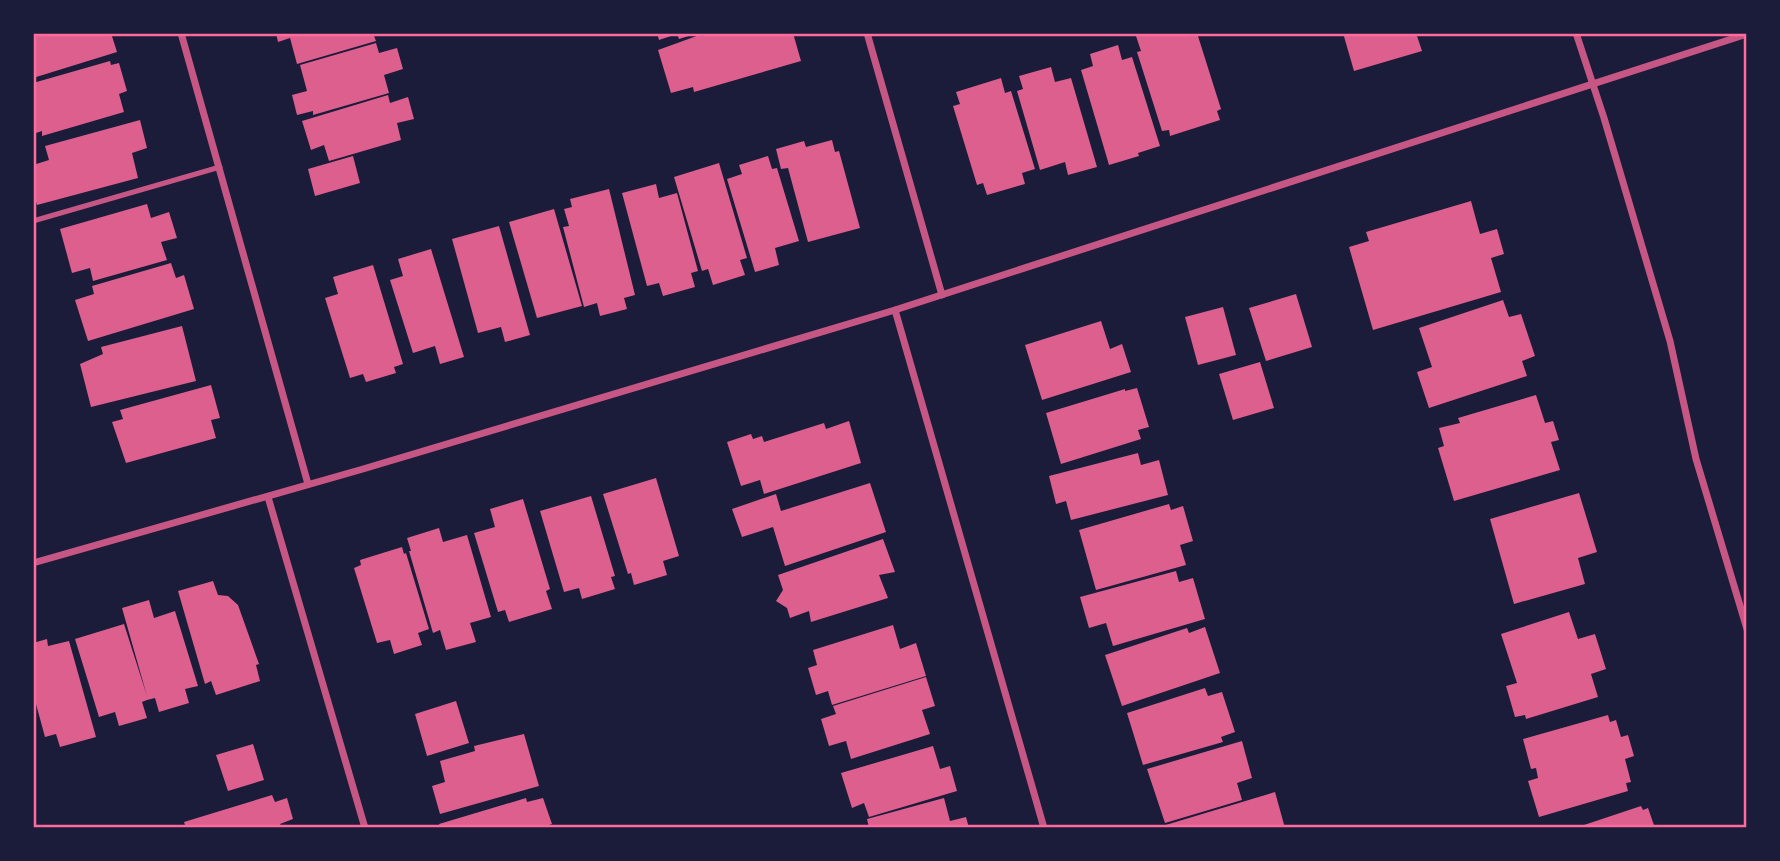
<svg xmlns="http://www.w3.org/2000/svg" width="1780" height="861" font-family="Signika,sans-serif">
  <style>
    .building { fill: #dd5f8e }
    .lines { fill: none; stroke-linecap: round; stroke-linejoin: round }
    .service { stroke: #c65784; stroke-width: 5 }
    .minor { stroke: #c65784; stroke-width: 7 }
    .neatline { fill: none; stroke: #ff6b9d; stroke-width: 2.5 }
  </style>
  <rect width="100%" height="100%" fill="#1b1b3a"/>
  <g class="building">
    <polygon points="33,33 111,33 117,52 33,78"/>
    <polygon points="276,33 373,33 376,41 297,64 290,38 278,42"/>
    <polygon points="657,33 695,33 695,34 679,39 677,34 659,40"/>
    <polygon points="705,33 793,33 801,61 694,92 693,87 671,93 658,50"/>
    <polygon points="1135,33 1197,33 1221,109 1217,111 1220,120 1170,136 1169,130 1162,131 1137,52 1141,51"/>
    <polygon points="1343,33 1416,33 1422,51 1354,71"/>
    <polygon points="376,43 379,53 397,48 403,69 384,75 389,93 313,115 313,111 297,115 292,95 307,91 300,65"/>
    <polygon points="1118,45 1122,60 1132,57 1160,146 1138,153 1139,156 1109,165 1081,70 1093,66 1090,54"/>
    <polygon points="110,61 111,65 119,63 127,91 119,94 124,112 42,136 42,131 33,134 33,83"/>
    <polygon points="1051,67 1055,82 1071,78 1097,167 1068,175 1065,162 1040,170 1017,91 1023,89 1019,76"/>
    <polygon points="1001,78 1005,93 1011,91 1035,169 1022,173 1025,184 987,195 983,183 977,185 953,106 960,104 956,92"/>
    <polygon points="388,95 390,103 408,97 414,119 397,123 401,140 329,161 324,145 311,150 302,121"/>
    <polygon points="140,120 147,148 132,153 138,178 37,205 33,192 33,165 49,160 45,146"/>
    <polygon points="832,140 835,152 839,151 860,228 808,242 788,168 781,169 776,149 804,141 806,147"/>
    <polygon points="353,156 360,183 315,196 308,169"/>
    <polygon points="768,156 772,169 777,168 799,241 775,248 779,265 755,272 727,179 742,174 739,165"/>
    <polygon points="719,163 747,258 740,260 745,275 713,285 708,269 702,271 674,177"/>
    <polygon points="656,184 659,198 677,193 698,271 691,273 695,287 663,296 659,283 647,286 622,193"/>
    <polygon points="609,189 635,295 624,298 627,309 600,316 597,303 584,307 563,227 569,226 564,209 572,207 570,199"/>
    <polygon points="1471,201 1480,234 1497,229 1504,254 1491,258 1501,292 1373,330 1349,247 1369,241 1366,232"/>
    <polygon points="147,204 151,218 169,212 177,238 161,242 167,260 93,281 90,268 72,273 60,229"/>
    <polygon points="554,209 582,306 537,318 509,222"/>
    <polygon points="499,226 530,335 505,342 501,327 478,333 452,239"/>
    <polygon points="431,249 464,357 440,364 435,346 413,353 390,280 403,276 398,259"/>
    <polygon points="171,263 176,278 184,275 194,309 88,341 75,300 94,294 92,286"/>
    <polygon points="373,265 403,364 394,367 396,373 366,382 363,374 350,378 325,298 338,294 333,277"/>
    <polygon points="1296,294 1312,347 1266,361 1249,308"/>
    <polygon points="1503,300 1509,317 1521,314 1535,356 1522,361 1527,376 1429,408 1417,372 1432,367 1419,328"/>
    <polygon points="1223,307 1236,355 1198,365 1185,317"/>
    <polygon points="1101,321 1110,349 1122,344 1131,372 1042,400 1025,345"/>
    <polygon points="182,326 196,381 91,407 80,364 103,354 101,347"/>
    <polygon points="1260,362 1274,408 1233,420 1219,374"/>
    <polygon points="211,385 220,418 211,420 216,438 126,463 112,422 123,419 120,410"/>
    <polygon points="1137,388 1149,427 1138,430 1141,439 1061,464 1046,413 1125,389 1125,391"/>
    <polygon points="1536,395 1545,423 1553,421 1559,440 1551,442 1560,470 1454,501 1438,448 1444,446 1439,428 1460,423 1458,418"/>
    <polygon points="849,421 861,463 764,494 760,480 741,486 727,442 751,434 753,439 762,436 764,442 824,423 826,429"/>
    <polygon points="1138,453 1141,465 1159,460 1168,495 1071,520 1066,501 1056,504 1049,476"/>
    <polygon points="656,478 679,556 663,561 667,575 634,585 631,573 628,574 603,494"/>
    <polygon points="870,483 886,532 785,566 773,527 742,537 732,509 776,494 781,511"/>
    <polygon points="1579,493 1597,552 1578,558 1585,584 1514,604 1490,519"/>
    <polygon points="591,496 615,576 611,577 615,589 582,599 579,588 564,592 540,511"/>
    <polygon points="523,499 550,589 546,591 552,609 509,622 505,610 498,612 474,533 495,527 490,509"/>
    <polygon points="1169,504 1171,510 1183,506 1193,541 1180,545 1186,565 1096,590 1079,530"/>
    <polygon points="439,528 443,542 467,535 491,617 470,623 476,642 446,650 440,630 433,633 409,551 411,551 407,538"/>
    <polygon points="883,539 895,572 879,575 888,598 811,622 809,611 790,618 787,608 776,601 783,590 778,575"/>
    <polygon points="402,547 404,554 406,553 429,629 418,633 422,645 394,654 390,640 377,643 354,568 361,565 360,560"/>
    <polygon points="1176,571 1179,582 1193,578 1205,619 1113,646 1106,623 1089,628 1080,597"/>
    <polygon points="213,581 218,595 228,596 238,605 259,664 256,665 260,681 216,695 211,681 205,684 178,591"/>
    <polygon points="149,600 154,618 175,611 198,686 185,689 189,703 159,712 155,698 147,700 142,702 147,718 119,726 115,712 99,717 75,639 124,624 147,696 122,608"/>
    <polygon points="1569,612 1578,639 1595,634 1606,669 1591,674 1598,697 1526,719 1525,715 1515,717 1506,686 1517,683 1501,634"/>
    <polygon points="893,625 900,649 916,643 926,676 832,705 828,691 816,695 808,668 817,665 813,650"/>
    <polygon points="1205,627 1220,673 1122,706 1105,655 1187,628 1189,633"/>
    <polygon points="47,639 48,646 69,641 96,737 60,747 56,734 45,737 33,693 33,643"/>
    <polygon points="926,677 935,706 922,710 930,734 851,759 846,741 829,746 821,719 836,714 833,706"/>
    <polygon points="1205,688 1208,696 1222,692 1235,732 1221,737 1223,742 1143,765 1127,713"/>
    <polygon points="456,701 469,743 427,756 415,714"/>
    <polygon points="1608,715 1610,722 1616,720 1621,737 1628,735 1634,756 1625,759 1631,782 1626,783 1628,791 1539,817 1528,781 1538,778 1536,768 1531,769 1523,739"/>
    <polygon points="524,734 539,786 440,814 432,786 445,782 440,761 475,751 474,746"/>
    <polygon points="1242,741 1252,778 1237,783 1242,800 1165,823 1147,769"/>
    <polygon points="253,744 264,780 228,791 216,755"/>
    <polygon points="933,746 940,769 950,766 957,791 869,817 864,803 852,808 841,773"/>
    <polygon points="1275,792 1285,828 1159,828 1159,827"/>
    <polygon points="272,795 275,802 287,798 293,819 280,824 282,828 186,828 184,822"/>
    <polygon points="526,798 527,802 543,798 552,824 540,828 440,828 439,824"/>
    <polygon points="944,798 950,821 966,817 969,828 869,828 867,819"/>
    <polygon points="1641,806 1643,810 1648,808 1655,828 1575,828"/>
  </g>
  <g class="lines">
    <polyline class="service" points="33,221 220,167"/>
    <g class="minor">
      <polyline points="181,33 308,484"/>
      <polyline points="867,33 942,295"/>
      <polyline points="1576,33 1604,118 1670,341 1696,459 1747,629"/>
      <polyline points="895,310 1044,828"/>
      <polyline points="268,497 365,828"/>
      <polyline points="33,563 363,469 895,310 1747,34"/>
    </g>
  </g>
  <rect width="1780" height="861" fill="none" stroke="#1b1b3a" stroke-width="70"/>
  <rect x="35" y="35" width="1710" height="791" class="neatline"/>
</svg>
